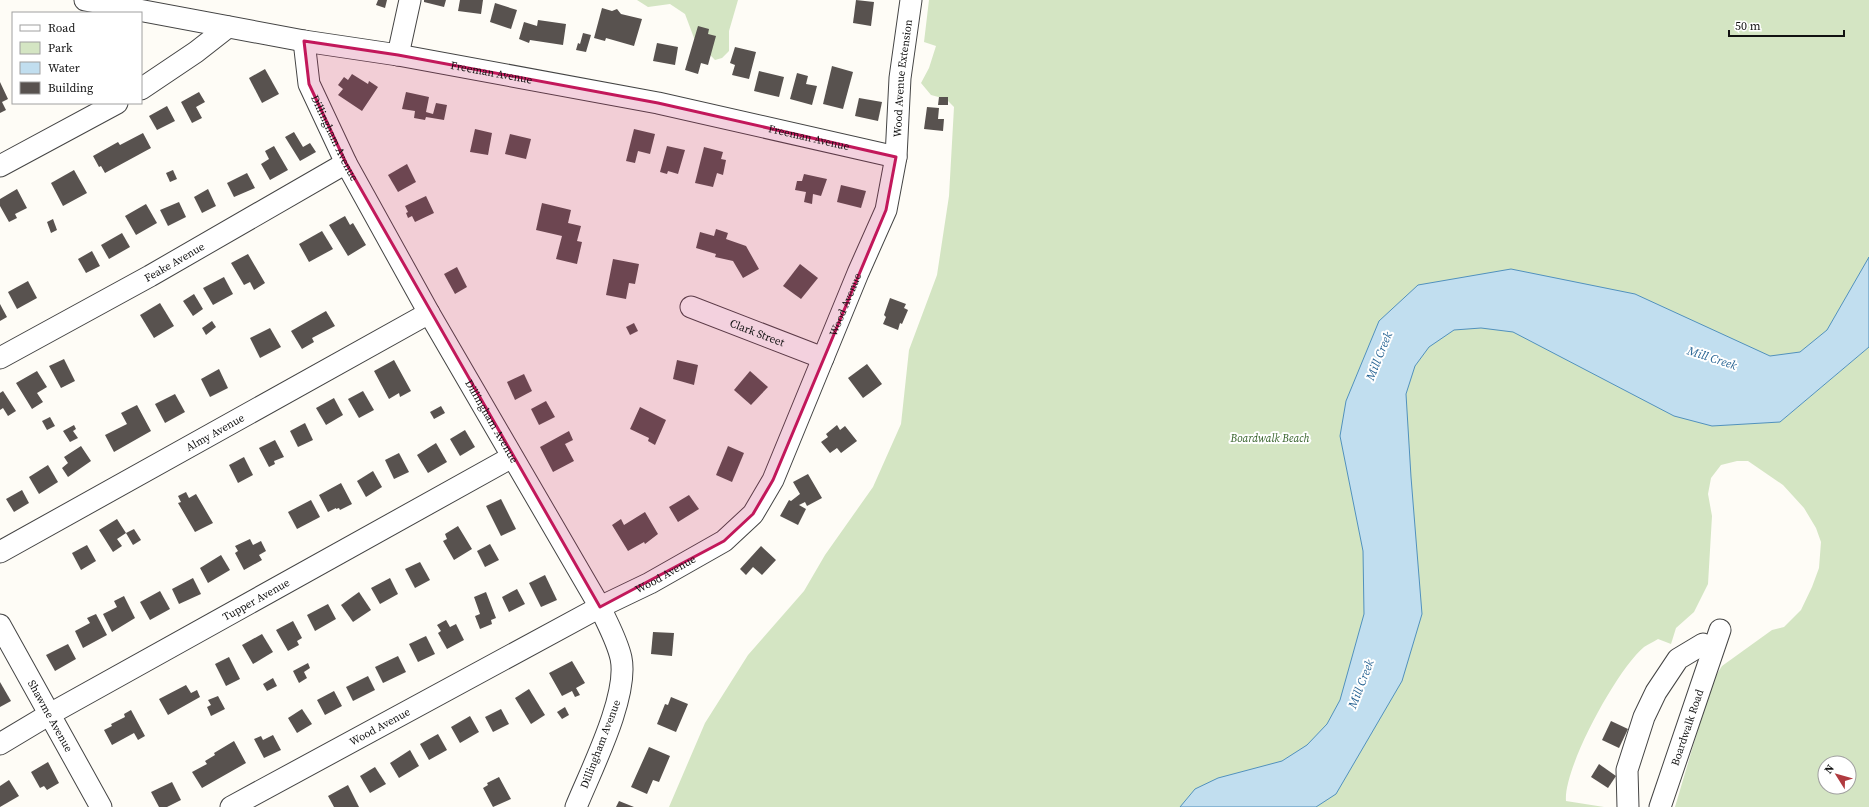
<svg xmlns="http://www.w3.org/2000/svg" width="1869" height="807" font-family="'Source Serif 4',serif">
  <style>
    .green { fill: #d4e5c3; fill-rule: evenodd }
    .water { fill: #c1deef; stroke: #5191bd }
    .building { fill: #58524f }
    .lines { fill: none; stroke-linecap: round; stroke-linejoin: round }
    .minor-casing { stroke: #444; stroke-width: 23 }
    .minor { stroke: #fff; stroke-width: 21 }
    .marked { fill: #c2185b; fill-opacity: 0.2; stroke: #c2185b; stroke-width: 3; stroke-linejoin: round }
    .labels { text-anchor: middle; stroke-width: 4; stroke-linejoin: round; paint-order: stroke }
    .street-label { font-size: 11px; fill: #111; stroke: #fff }
    .park-label { font-size: 11px; font-style: italic; fill: #346128; stroke: #fff }
    .water-label { font-size: 12px; font-style: italic; fill: #296594; stroke: #fff }
  </style>
  <rect width="100%" height="100%" fill="#fefcf6"/>
  <g class="green">
    <polygon points="637,0 738,0 729,31 729,51 722,58 715,60 694,38 685,14 670,4 648,7"/>
    <path d="M 929,0 L 1869,0 L 1869,331 L 1780,422 L 1869,347 L 1869,807 L 1675,807 L 1712,682 L 1722,666 L 1772,630 L 1784,627 L 1801,610 L 1812,587 L 1819,568 L 1821,542 L 1816,528 L 1804,508 L 1783,485 L 1748,461 L 1737,461 L 1721,465 L 1711,478 L 1708,494 L 1712,516 L 1708,584 L 1694,612 L 1676,628 L 1671,644 L 1658,639 C 1654,642 1648,644 1644,647 C 1618,668 1563,768 1566,801 L 1604,807 L 669,807 L 705,723 L 748,655 L 804,591 L 825,555 L 873,487 L 901,424 L 909,350 L 937,275 L 949,196 L 954,107 L 946,99 L 931,95 L 921,83 L 929,68 L 936,46 L 924,42 ZM 1825,763 L 1849,763 L 1849,787 L 1825,787 Z"/>
  </g>
  <polygon class="water" points="1869,257 1869,347 1780,422 1712,426 1674,416 1513,332 1481,328 1454,330 1429,347 1415,366 1406,394 1411,477 1422,614 1402,681 1336,794 1316,807 1180,807 1195,789 1218,778 1282,761 1307,745 1327,724 1340,700 1364,614 1363,551 1340,436 1346,401 1379,321 1418,285 1511,269 1635,294 1770,356 1800,352 1827,330"/>
  <g class="building">
    <polygon points="378,0 387,0 385,8 376,5"/>
    <polygon points="424,0 446,0 444,7 424,2"/>
    <polygon points="460,0 483,0 481,14 458,11"/>
    <polygon points="856,0 874,2 871,26 853,23"/>
    <polygon points="495,3 517,10 511,29 490,22"/>
    <polygon points="602,8 612,11 617,9 621,14 642,19 634,46 606,38 605,41 594,38"/>
    <polygon points="538,20 566,24 563,45 530,40 529,43 519,39 524,22 537,26"/>
    <polygon points="698,26 709,29 708,34 716,36 708,65 701,63 698,74 685,70"/>
    <polygon points="583,33 591,35 586,52 576,50 578,43 580,44"/>
    <polygon points="657,43 678,47 675,65 653,61"/>
    <polygon points="735,47 756,52 749,79 732,75 735,65 730,63"/>
    <polygon points="832,66 853,72 843,109 823,104"/>
    <polygon points="265,69 279,94 262,103 249,78"/>
    <polygon points="759,71 784,77 779,97 754,91"/>
    <polygon points="797,73 808,76 806,84 817,86 812,105 790,99"/>
    <polygon points="352,74 368,84 369,81 378,87 362,111 338,95 343,89 338,85 344,77 348,80"/>
    <polygon points="0,82 8,99 2,102 6,110 0,113"/>
    <polygon points="199,92 205,102 196,107 202,118 192,123 181,102"/>
    <polygon points="406,92 429,97 426,112 433,114 436,103 447,105 444,120 426,117 425,120 414,118 415,111 402,109"/>
    <polygon points="939,97 948,97 948,105 938,105"/>
    <polygon points="859,98 882,102 878,121 855,116"/>
    <polygon points="167,106 175,121 157,130 149,116"/>
    <polygon points="927,107 939,108 938,119 944,119 943,131 924,129"/>
    <polygon points="475,129 492,133 488,155 470,152"/>
    <polygon points="634,129 655,134 650,154 638,151 635,163 626,161"/>
    <polygon points="294,132 303,147 310,143 316,152 300,161 285,137"/>
    <polygon points="143,133 151,148 105,173 101,166 99,167 93,156 118,142 120,145"/>
    <polygon points="510,134 531,139 526,159 505,154"/>
    <polygon points="274,146 288,170 270,180 261,164 269,159 265,151"/>
    <polygon points="667,146 685,150 678,174 668,171 667,174 660,172"/>
    <polygon points="704,147 723,152 721,159 726,160 723,175 717,173 713,187 695,183"/>
    <polygon points="407,164 416,182 398,192 388,175"/>
    <polygon points="74,170 87,193 63,206 51,183"/>
    <polygon points="173,170 177,179 170,182 166,173"/>
    <polygon points="247,173 255,188 234,197 227,183"/>
    <polygon points="804,174 827,179 821,196 813,194 812,204 804,202 806,192 795,190 797,181 802,181"/>
    <polygon points="841,185 866,191 861,208 837,202"/>
    <polygon points="17,189 27,208 15,214 17,218 9,222 0,206 0,199"/>
    <polygon points="208,189 216,206 202,213 194,197"/>
    <polygon points="426,196 434,213 415,222 412,216 408,218 406,213 408,212 405,206"/>
    <polygon points="179,202 186,217 168,226 160,210"/>
    <polygon points="542,203 571,210 568,223 581,226 577,241 582,242 577,264 556,259 562,236 536,230"/>
    <polygon points="146,204 157,223 136,235 125,216"/>
    <polygon points="345,216 350,225 353,223 366,245 348,256 329,225"/>
    <polygon points="53,219 57,230 51,233 47,222"/>
    <polygon points="716,229 728,233 726,239 746,246 759,269 743,278 733,261 715,257 716,254 696,248 700,232 714,236"/>
    <polygon points="322,231 333,249 309,262 299,244"/>
    <polygon points="122,233 130,247 109,259 101,245"/>
    <polygon points="92,251 100,266 86,273 78,259"/>
    <polygon points="248,254 265,283 254,290 250,282 244,285 231,263"/>
    <polygon points="613,259 639,264 635,284 629,283 626,299 606,295"/>
    <polygon points="800,264 818,278 801,299 783,286"/>
    <polygon points="457,267 467,287 455,294 444,274"/>
    <polygon points="224,277 233,294 213,305 203,288"/>
    <polygon points="28,281 37,298 17,309 8,292"/>
    <polygon points="194,294 203,309 193,316 183,301"/>
    <polygon points="890,298 906,304 904,308 908,310 902,324 900,323 898,330 883,324 886,317 884,315"/>
    <polygon points="160,303 174,326 154,338 140,315"/>
    <polygon points="0,304 7,317 0,321"/>
    <polygon points="326,311 335,326 312,338 314,342 302,349 291,331"/>
    <polygon points="212,321 216,327 206,335 202,328"/>
    <polygon points="634,323 638,331 630,335 626,327"/>
    <polygon points="270,328 281,347 260,358 250,338"/>
    <polygon points="64,359 75,381 61,388 49,366"/>
    <polygon points="394,360 411,391 400,397 399,393 389,399 374,371"/>
    <polygon points="677,360 698,365 694,385 673,379"/>
    <polygon points="867,364 882,384 863,398 848,378"/>
    <polygon points="219,369 228,388 210,397 201,379"/>
    <polygon points="37,371 47,387 37,393 43,402 32,409 16,383"/>
    <polygon points="750,371 768,387 751,405 734,390"/>
    <polygon points="524,374 532,391 515,400 507,382"/>
    <polygon points="3,391 16,411 8,416 3,408 0,410 0,393"/>
    <polygon points="363,391 374,410 359,418 348,399"/>
    <polygon points="175,394 185,412 165,423 155,404"/>
    <polygon points="334,398 343,415 326,425 316,408"/>
    <polygon points="546,401 555,417 539,425 531,409"/>
    <polygon points="137,405 151,431 114,452 105,435 127,424 121,413"/>
    <polygon points="441,406 445,413 434,419 430,412"/>
    <polygon points="640,407 666,420 655,445 648,441 649,438 630,429"/>
    <polygon points="50,417 55,426 47,430 42,421"/>
    <polygon points="305,423 313,440 298,447 290,431"/>
    <polygon points="74,425 76,429 73,431 78,438 70,442 63,431"/>
    <polygon points="837,425 840,430 845,426 857,441 841,453 837,448 830,453 821,442 828,437 826,434"/>
    <polygon points="465,430 475,447 460,456 450,439"/>
    <polygon points="569,431 573,440 565,444 574,461 553,472 540,447"/>
    <polygon points="275,440 284,457 274,461 275,464 269,467 259,448"/>
    <polygon points="436,443 447,462 428,473 417,455"/>
    <polygon points="81,446 91,461 68,477 62,468 68,463 64,457"/>
    <polygon points="728,446 744,453 732,482 716,475"/>
    <polygon points="399,453 409,472 394,479 385,460"/>
    <polygon points="244,457 253,475 238,483 229,465"/>
    <polygon points="48,465 58,482 39,494 29,477"/>
    <polygon points="373,471 382,487 366,497 357,481"/>
    <polygon points="808,474 822,498 807,506 805,502 799,505 806,509 798,525 780,516 789,500 791,501 800,494 793,482"/>
    <polygon points="341,483 352,504 340,510 339,508 336,509 336,508 328,512 319,495"/>
    <polygon points="22,490 29,503 14,512 6,499"/>
    <polygon points="186,492 189,498 196,494 213,523 195,532 178,503 181,502 178,496"/>
    <polygon points="689,495 699,509 678,522 669,507"/>
    <polygon points="501,499 516,529 501,536 486,506"/>
    <polygon points="311,500 320,517 297,529 288,512"/>
    <polygon points="645,512 658,534 645,544 644,542 628,551 612,525 621,519 624,525"/>
    <polygon points="117,519 126,533 117,539 122,546 113,552 99,530"/>
    <polygon points="458,526 472,549 454,560 443,541 447,539 445,534"/>
    <polygon points="134,529 141,540 133,545 126,533"/>
    <polygon points="250,539 253,545 261,541 266,551 259,555 262,560 244,570 235,553 238,551 235,546"/>
    <polygon points="490,544 499,560 485,567 477,551"/>
    <polygon points="87,545 96,561 81,570 72,553"/>
    <polygon points="761,546 776,560 762,575 753,567 746,575 740,569"/>
    <polygon points="221,555 230,570 208,583 200,568"/>
    <polygon points="420,562 430,580 415,588 405,569"/>
    <polygon points="545,575 557,600 541,607 529,583"/>
    <polygon points="193,578 201,594 179,604 172,589"/>
    <polygon points="390,578 398,594 380,604 371,588"/>
    <polygon points="517,589 525,604 509,612 502,597"/>
    <polygon points="160,591 170,609 150,620 140,602"/>
    <polygon points="359,592 371,610 353,622 341,605"/>
    <polygon points="486,592 496,618 491,620 492,624 480,629 475,616 480,614 474,597"/>
    <polygon points="124,596 135,618 112,632 103,614 117,607 114,601"/>
    <polygon points="328,604 336,619 315,631 307,615"/>
    <polygon points="96,614 107,635 83,648 75,631 90,623 87,618"/>
    <polygon points="446,620 450,627 456,624 464,640 447,649 438,633 441,631 437,625"/>
    <polygon points="293,621 302,638 297,641 299,645 288,651 276,630"/>
    <polygon points="653,632 674,633 672,656 651,654"/>
    <polygon points="262,634 273,652 253,664 242,645"/>
    <polygon points="426,636 435,654 418,662 409,644"/>
    <polygon points="68,644 76,659 55,671 46,655"/>
    <polygon points="398,656 406,672 383,683 375,667"/>
    <polygon points="229,657 240,679 226,686 215,664"/>
    <polygon points="572,661 585,683 576,688 580,695 575,697 572,691 562,696 549,673"/>
    <polygon points="308,663 310,668 304,672 307,678 299,683 293,671"/>
    <polygon points="368,676 375,690 353,701 346,687"/>
    <polygon points="273,678 277,686 267,691 263,684"/>
    <polygon points="0,682 11,701 0,707"/>
    <polygon points="186,685 191,693 197,690 200,697 168,715 159,699"/>
    <polygon points="529,689 545,715 531,724 515,698"/>
    <polygon points="334,691 342,706 325,715 317,700"/>
    <polygon points="218,696 225,709 211,716 207,707 211,705 208,700"/>
    <polygon points="671,697 688,704 676,732 657,724 665,704 668,705"/>
    <polygon points="565,707 569,715 562,719 557,712"/>
    <polygon points="302,709 312,724 297,733 288,718"/>
    <polygon points="501,709 509,724 493,732 485,717"/>
    <polygon points="131,710 145,736 138,740 134,733 112,745 104,730 112,726 111,724 125,717 124,714"/>
    <polygon points="470,716 479,732 460,743 451,727"/>
    <polygon points="1611,721 1628,729 1619,748 1602,740"/>
    <polygon points="438,734 447,750 429,760 420,744"/>
    <polygon points="273,735 281,750 264,758 254,739 261,736 263,740"/>
    <polygon points="234,741 246,763 202,788 192,772 207,764 205,761 215,755 214,753"/>
    <polygon points="649,747 670,756 659,782 653,780 647,794 631,787"/>
    <polygon points="410,750 419,766 399,778 390,763"/>
    <polygon points="48,762 59,783 47,790 44,786 40,788 31,772"/>
    <polygon points="1599,764 1616,776 1608,788 1591,777"/>
    <polygon points="375,767 386,784 370,793 360,776"/>
    <polygon points="499,777 511,799 493,807 483,788 488,785 487,783"/>
    <polygon points="9,780 19,796 0,807 0,786"/>
    <polygon points="172,782 181,800 167,807 159,807 151,792"/>
    <polygon points="348,785 359,807 334,807 328,796"/>
    <polygon points="619,801 634,807 616,807"/>
  </g>
  <g class="lines">
    <g class="minor-casing">
      <g id="minor">
        <path id="s1" d="M 85,0 L 304,41 L 398,55 L 658,103 L 896,157"/>
        <path id="s2" d="M 304,41 L 309,84 L 346,163 L 429,313 L 600,607 C 607,623 617,640 621,658 C 629,696 591,770 576,807"/>
        <polyline points="398,55 410,0"/>
        <polyline points="141,89 196,52 228,27"/>
        <polyline points="0,166 117,103"/>
        <path id="s3" d="M 691,307 L 823,358"/>
        <path id="s4" d="M 0,358 L 150,276 L 346,163"/>
        <path id="s5" d="M 0,552 L 429,313"/>
        <path id="s6" d="M 0,625 L 101,807"/>
        <path id="s7" d="M 0,744 L 50,714 L 512,457"/>
        <path id="s8" d="M 231,807 L 600,607 L 650,583 L 724,541 L 753,514 L 773,480 L 858,273 L 886,210 L 896,157 L 900,78 L 911,0"/>
        <polyline points="1628,807 1627,770 1644,717 1656,692 1678,659 1703,644 1712,648"/>
        <path id="s9" d="M 1660,807 L 1720,630"/>
      </g>
    </g>
    <use href="#minor" class="minor"/>
  </g>
  <path class="marked" d="M 304,41 L 398,55 L 658,103 L 896,157 L 886,210 L 773,480 L 753,514 L 724,541 L 600,607 L 346,163 L 309,84 Z"/>
  <g class="labels">
    <g class="street-label">
      <text dy="4" stroke="none"><textPath href="#s1" startOffset="413">Freeman Avenue</textPath></text>
      <text dy="4" stroke="none"><textPath href="#s8" startOffset="1065">Wood Avenue Extension</textPath></text>
      <text dy="4" stroke="none"><textPath href="#s1" startOffset="737">Freeman Avenue</textPath></text>
      <text dy="4" stroke="none"><textPath href="#s2" startOffset="103">Dillingham Avenue</textPath></text>
      <text dy="4" stroke="none"><textPath href="#s4" startOffset="199">Feake Avenue</textPath></text>
      <text dy="4" stroke="none"><textPath href="#s8" startOffset="829">Wood Avenue</textPath></text>
      <text dy="4" stroke="none"><textPath href="#s3" startOffset="71">Clark Street</textPath></text>
      <text dy="4" stroke="none"><textPath href="#s2" startOffset="427">Dillingham Avenue</textPath></text>
      <text dy="4" stroke="none"><textPath href="#s5" startOffset="246">Almy Avenue</textPath></text>
      <text dy="4" stroke="none"><textPath href="#s8" startOffset="493">Wood Avenue</textPath></text>
      <text dy="4" stroke="none"><textPath href="#s7" startOffset="294">Tupper Avenue</textPath></text>
      <text dy="4" stroke="none"><textPath href="#s6" startOffset="104">Shawme Avenue</textPath></text>
      <text dy="4" stroke="none"><textPath href="#s8" startOffset="169">Wood Avenue</textPath></text>
      <text dy="4" stroke="none"><textPath href="#s9" startOffset="84">Boardwalk Road</textPath></text>
      <text transform="translate(600 744) rotate(-69)" y="4">Dillingham Avenue</text>
    </g>
    <g class="park-label">
      <text x="1270" y="442">Boardwalk Beach</text>
    </g>
    <g class="water-label">
      <text transform="translate(1379 356) rotate(-68)" y="4">Mill Creek</text>
      <text transform="translate(1712 358) rotate(18)" y="4">Mill Creek</text>
      <text transform="translate(1361 684) rotate(-69)" y="4">Mill Creek</text>
    </g>
  </g>
  <rect x="12" y="12" width="130" height="92" fill="#ffffff" stroke="#a0a0a0"/>
  <rect x="20" y="25" width="20" height="6" fill="#ffffff" stroke="#a0a0a0"/>
  <text x="48" y="32" font-size="12" fill="#111111">Road</text>
  <rect x="20" y="42" width="20" height="12" fill="#d4e5c3" stroke="#a0a0a0"/>
  <text x="48" y="52" font-size="12" fill="#111111">Park</text>
  <rect x="20" y="62" width="20" height="12" fill="#c1deef" stroke="#a0a0a0"/>
  <text x="48" y="72" font-size="12" fill="#111111">Water</text>
  <rect x="20" y="82" width="20" height="12" fill="#58524f" stroke="#a0a0a0"/>
  <text x="48" y="92" font-size="12" fill="#111111">Building</text>
  <g transform="translate(1837 775) rotate(307)"><circle r="19" fill="#ffffff" stroke="#a0a0a0"/>
  <path d="M0-3L7 15L0 10L-7 15Z" fill="#b03a3f"/>
  <text y="-6" font-size="11" font-weight="bold" text-anchor="middle" fill="#111111">N</text>
  </g>
  <path d="M1729 30v6h115v-6" fill="none" stroke="#111111" stroke-width="2"/>
  <text x="1735" y="30" font-size="12" fill="#111111" stroke="#ffffff" stroke-width="3" paint-order="stroke">50 m</text>
</svg>
